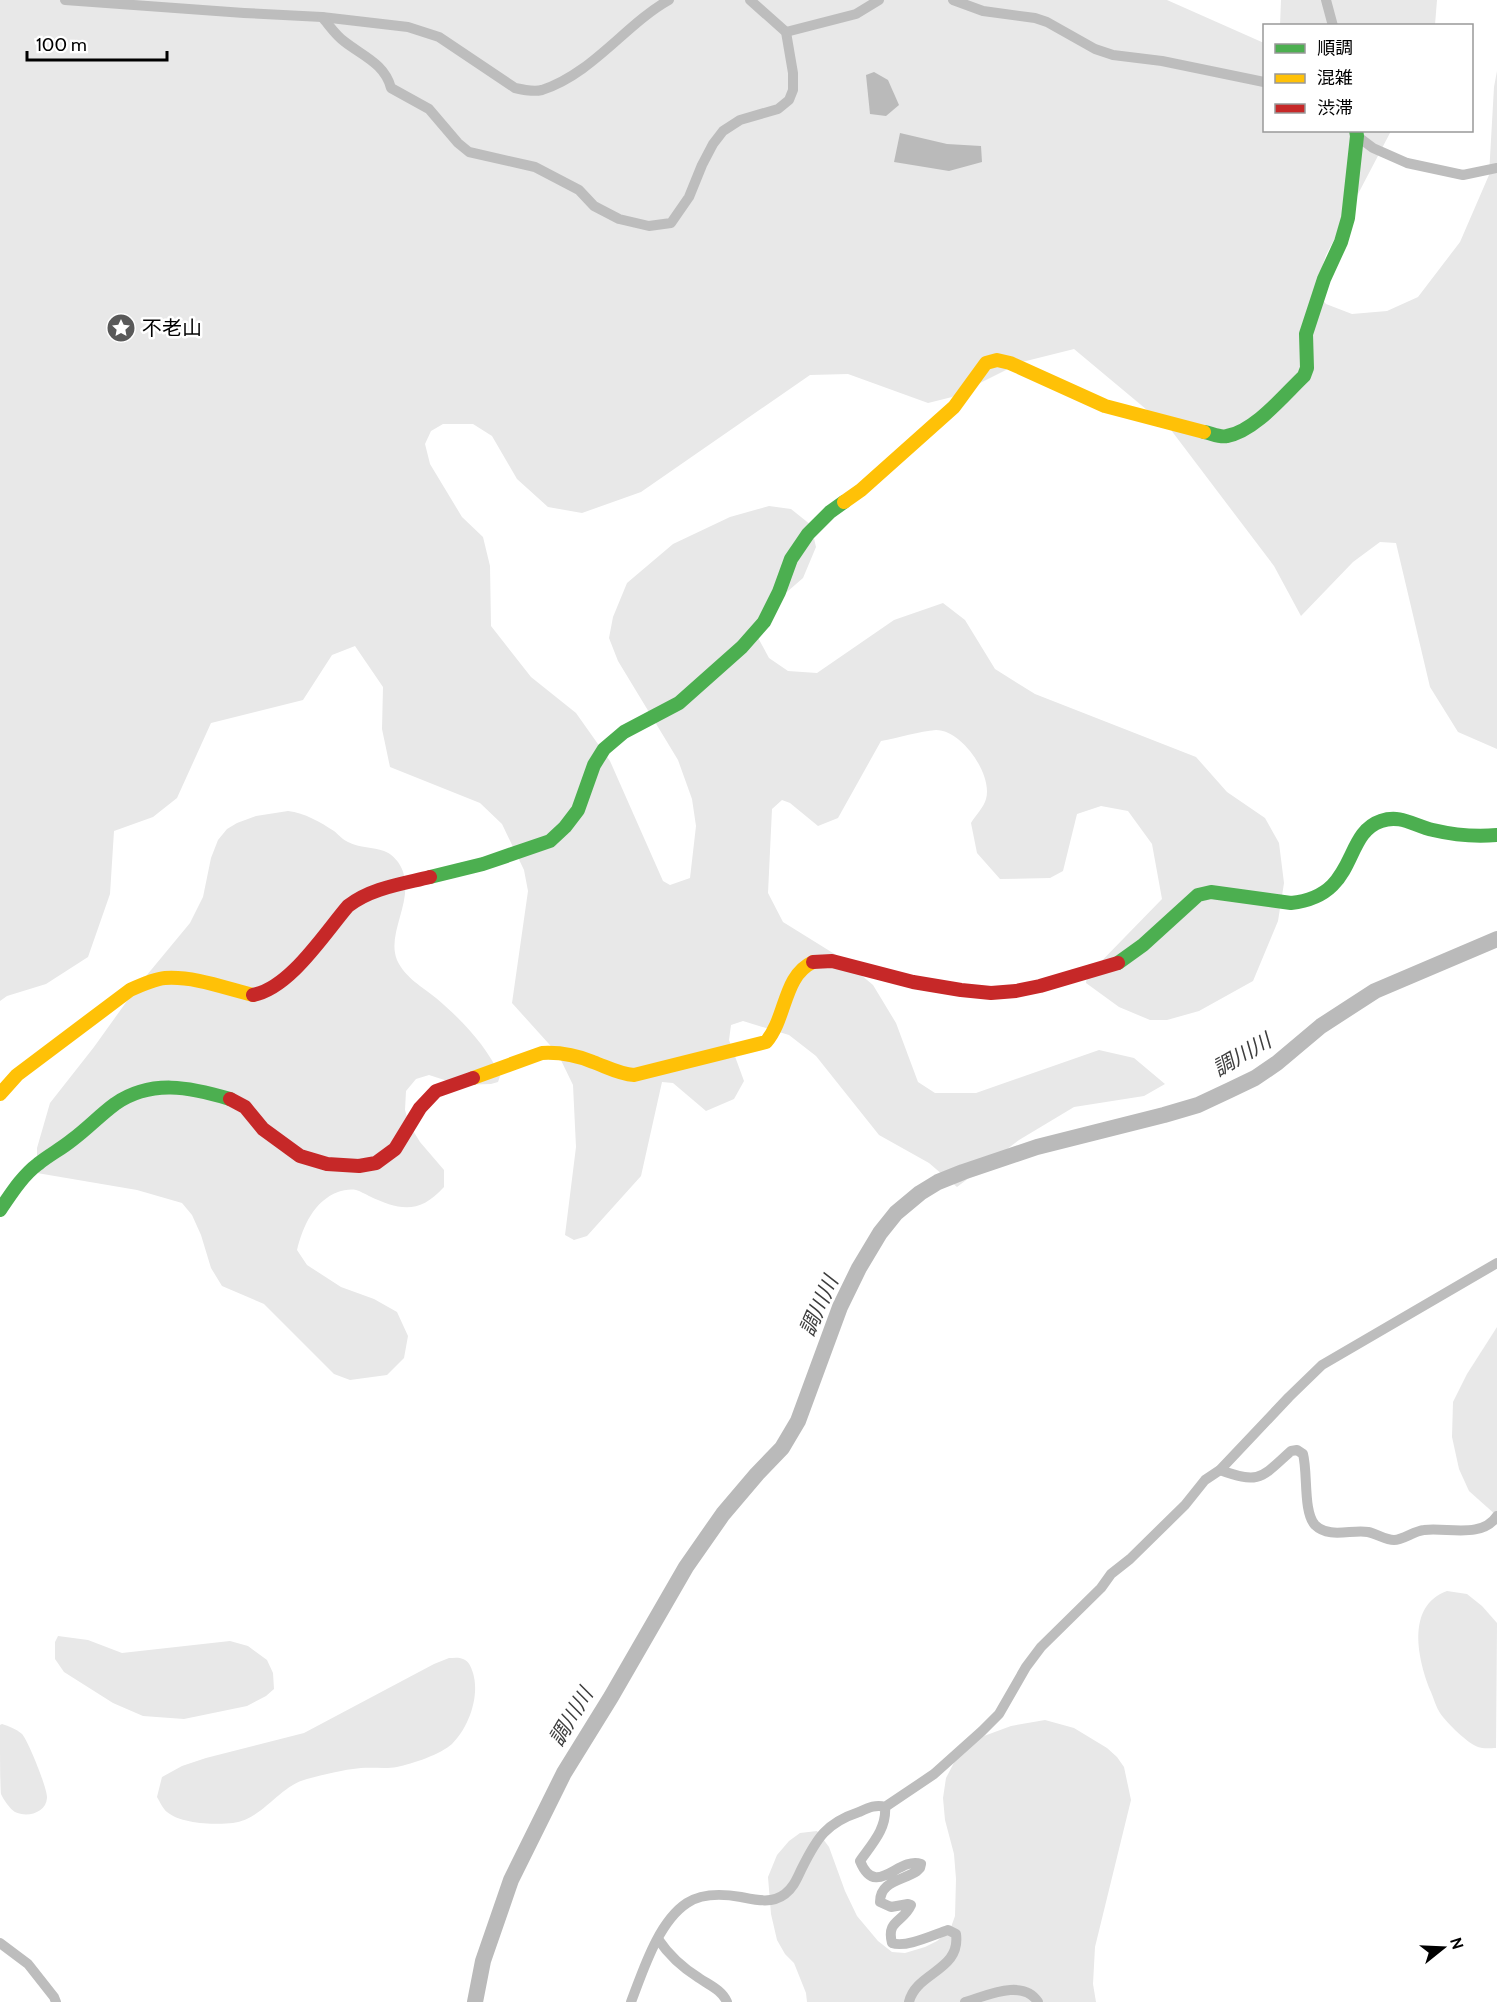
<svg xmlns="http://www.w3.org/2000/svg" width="1497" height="2002" font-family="Cabin,'Noto Sans JP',sans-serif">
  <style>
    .green { fill: #e8e8e8 }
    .water { fill: #bababa }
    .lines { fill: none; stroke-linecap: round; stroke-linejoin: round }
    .river { stroke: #bababa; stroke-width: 16 }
    .street { stroke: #bdbdbd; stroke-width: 10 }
    .fast { stroke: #4caf50; stroke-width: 14 }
    .slow { stroke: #ffc107; stroke-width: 14 }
    .jam { stroke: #c62828; stroke-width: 14 }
    .labels { text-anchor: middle; stroke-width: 5; stroke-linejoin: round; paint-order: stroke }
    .poi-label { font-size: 20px; fill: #000; stroke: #fff; text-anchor: start }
    .water-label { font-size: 21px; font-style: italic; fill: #3e3e3e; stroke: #fff }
  </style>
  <rect width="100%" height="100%" fill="#fff"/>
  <g class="green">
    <path d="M 0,0 L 1167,0 L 1264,43 L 1264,130 L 1391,131 L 1326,255 L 1315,290 L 1326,304 L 1352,314 L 1387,311 L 1418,297 L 1460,242 L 1489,175 L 1494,87 L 1497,71 L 1497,749 L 1458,732 L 1430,687 L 1396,543 L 1380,542 L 1353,562 L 1301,616 L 1274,566 L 1171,430 L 1074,349 L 1022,362 L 952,397 L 928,403 L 848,374 L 810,375 L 641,492 L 582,513 L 548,507 L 517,479 L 492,436 L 473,424 L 443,424 L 431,431 L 425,444 L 430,464 L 462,517 L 483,537 L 490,566 L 491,626 L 531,677 L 576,713 L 610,761 L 663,881 L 670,885 L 690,878 L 696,826 L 692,799 L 678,760 L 618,661 L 609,638 L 613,617 L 627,583 L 673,544 L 730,517 L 769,506 L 791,509 L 811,525 L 816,547 L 803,578 L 765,611 L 756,634 L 769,658 L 788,671 L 817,673 L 894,620 L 943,603 L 965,620 L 995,669 L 1035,694 L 1196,757 L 1227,792 L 1265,818 L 1279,843 L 1284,883 L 1278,921 L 1253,981 L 1199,1011 L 1167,1020 L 1150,1020 L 1119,1007 L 1086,983 L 1087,976 L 1162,899 L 1152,844 L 1128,811 L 1101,806 L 1077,814 L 1063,871 L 1050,878 L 1000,879 L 977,853 L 971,823 C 975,816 984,807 986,799 C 993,775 962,730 936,730 C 920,731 898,738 881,741 L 838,818 L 818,826 L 790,803 L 782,800 L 772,809 L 768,893 L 783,922 L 841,958 L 873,985 L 896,1023 L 918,1082 L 935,1093 L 976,1093 L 1099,1050 L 1134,1058 L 1165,1084 L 1144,1096 L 1074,1107 L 1019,1140 L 957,1187 L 929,1163 L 879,1135 L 816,1056 L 789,1035 L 743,1021 L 731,1025 L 729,1040 L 744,1081 L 734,1099 L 706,1111 L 673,1083 L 662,1082 L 641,1176 L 587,1236 L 574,1240 L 565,1235 L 576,1147 L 573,1085 L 558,1054 L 512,1003 L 528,891 L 524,870 L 502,824 L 480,803 L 390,767 L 382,729 L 383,687 L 355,646 L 332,655 L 303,700 L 211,723 L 177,798 L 153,817 L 114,831 L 110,894 L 88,957 L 46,984 L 7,996 L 0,1001 Z"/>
    <polygon points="1281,0 1437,0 1435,25 1280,26"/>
    <path d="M 288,811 C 305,813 320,822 334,831 C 339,835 343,840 348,842 C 360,848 373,847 384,851 C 390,853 395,858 398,862 C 420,894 385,931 397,960 C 405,978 423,987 436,998 C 461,1019 487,1046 500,1076 L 498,1082 L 491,1084 L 460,1085 L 429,1075 L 416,1079 L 406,1091 L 405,1110 L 409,1124 L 420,1142 L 444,1170 L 444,1187 C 419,1215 399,1210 369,1196 C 365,1194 360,1191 356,1190 C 351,1189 343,1190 338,1192 C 314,1201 303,1226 297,1250 L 307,1265 L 341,1287 L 374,1299 L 397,1312 L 408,1336 L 404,1358 L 387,1375 L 350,1380 L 334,1374 L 264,1304 L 222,1286 L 211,1268 L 201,1235 L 192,1215 L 182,1203 L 137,1190 L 37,1173 L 37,1148 L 50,1103 L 94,1047 L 137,987 L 190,923 L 203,897 L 211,858 L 218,840 L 227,829 L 237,823 L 256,816 Z"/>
    <polygon points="1497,1327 1497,1516 1469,1491 1459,1469 1452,1437 1453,1402 1467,1374"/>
    <path d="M 1447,1591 L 1467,1594 L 1482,1606 L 1497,1623 L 1496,1748 C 1491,1748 1483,1749 1478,1747 C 1467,1743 1447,1723 1440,1713 C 1436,1707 1434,1699 1431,1692 C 1418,1661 1405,1606 1447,1591 Z"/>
    <polygon points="58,1636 88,1640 122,1653 230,1641 248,1646 267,1660 273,1673 274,1689 266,1696 247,1706 184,1719 143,1716 113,1703 64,1672 55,1659 55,1642"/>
    <path d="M 449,1658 C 453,1658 459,1657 463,1659 C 469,1661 471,1667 473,1673 C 480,1696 469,1727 452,1744 C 441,1754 412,1764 397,1767 C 386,1769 373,1767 361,1768 C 342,1770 325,1774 307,1779 C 279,1786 263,1819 233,1823 C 216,1825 181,1824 167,1812 C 163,1809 160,1802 157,1797 L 162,1777 L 182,1766 L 206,1758 L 304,1733 L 434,1664 Z"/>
    <polygon points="1045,1720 1074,1728 1107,1748 1117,1757 1124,1767 1131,1800 1095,1947 1093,1984 1096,2002 807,2002 806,1993 794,1963 785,1954 777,1940 771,1914 768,1877 777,1855 789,1841 800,1833 817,1831 829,1847 845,1891 857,1916 878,1941 892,1952 905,1953 925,1947 937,1941 950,1930 955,1916 956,1879 954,1854 945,1820 943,1798 946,1778 959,1753 984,1736 1011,1726"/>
    <path d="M 2,1724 C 9,1726 16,1729 22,1734 C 28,1740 48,1790 47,1798 C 46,1813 27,1818 15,1812 C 10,1809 3,1799 1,1794 C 0,1784 0,1738 0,1725 Z"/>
  </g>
  <g class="water">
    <polygon points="874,72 888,80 899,105 886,116 870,114 866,75"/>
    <polygon points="900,133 947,144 981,146 982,162 949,171 894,162"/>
  </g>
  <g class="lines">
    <polyline class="river" points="475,2002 483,1961 511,1880 564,1773 611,1697 686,1567 723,1514 757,1474 782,1448 798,1421 840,1307 859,1268 880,1233 896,1213 920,1193 938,1182 963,1172 1037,1147 1164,1115 1198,1105 1230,1090 1255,1078 1277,1063 1321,1026 1375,991 1497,939"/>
    <g class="street">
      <path d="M 65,0 L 244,13 L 322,17 L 408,27 L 439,37 L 515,88 C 524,90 533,92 542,90 C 592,74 626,24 669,0"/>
      <polyline points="953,0 983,11 1035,18 1047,22 1095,49 1113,55 1162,61 1264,82"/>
      <polyline points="1326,0 1333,26"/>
      <path d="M 322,17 C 329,25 336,36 345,42 C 363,56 385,64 391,88 L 429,109 L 458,143 L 469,152 L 535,167 L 579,190 L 594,206 L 619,219 L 649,226 L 671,223 L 689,197 L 702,165 L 713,144 L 723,131 L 740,120 L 778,109 L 789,100 L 793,90 L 793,73 L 786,32 L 750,0"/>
      <polyline points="786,32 856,14 879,0"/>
      <polyline points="1357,136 1373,148 1407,163 1463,175 1497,168"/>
      <path d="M 1220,1470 C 1260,1485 1262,1477 1291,1451 L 1297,1450 L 1303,1454 C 1308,1473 1303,1512 1315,1525 C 1329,1539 1352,1529 1368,1532 C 1377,1534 1386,1540 1394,1540 C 1403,1540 1414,1531 1424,1530 C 1447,1527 1482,1539 1497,1516"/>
      <path d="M 885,1807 C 887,1829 871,1845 860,1861 C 876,1900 898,1856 921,1864 L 920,1868 L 917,1871 C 902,1881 880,1881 880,1902 L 891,1907 L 908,1904 L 911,1905 C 903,1923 886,1920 892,1943 C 906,1948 933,1935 948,1930 L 956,1934 C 961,1971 916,1972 909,2002"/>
      <path d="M 658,1939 C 668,1954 683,1968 699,1978 C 709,1985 722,1990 727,2002"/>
      <polyline points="0,1943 28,1964 54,1997 56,2002"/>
      <path d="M 631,2002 C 643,1971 658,1922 687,1903 C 702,1893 724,1894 741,1897 C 756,1900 772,1904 785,1894 C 794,1887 797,1878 802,1868 C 817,1838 826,1823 859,1812 C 868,1808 876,1804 885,1807 L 934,1774 L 982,1731 L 999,1714 L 1026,1667 L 1041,1647 L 1101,1588 L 1111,1574 L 1130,1559 L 1185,1505 L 1205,1480 L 1220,1470 L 1289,1397 L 1322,1365 L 1497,1263"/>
      <path d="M 965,2002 C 986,1996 1023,1978 1038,2002"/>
    </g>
    <g class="fast">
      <path d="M 1204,432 C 1211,433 1220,438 1227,436 C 1255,431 1284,395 1304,376 L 1307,368 L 1306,334 L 1324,279 L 1341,242 L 1348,218 L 1357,136 L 1356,130"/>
      <polyline points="430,877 483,864 550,841 565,827 578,810 594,765 604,749 624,732 679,703 742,647 764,622 779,592 791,559 808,534 830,512 844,502"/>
      <path d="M 1118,963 L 1143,945 L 1198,895 L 1211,892 L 1291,903 C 1359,896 1342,834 1381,821 C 1401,814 1414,826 1433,830 C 1454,835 1475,837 1497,835"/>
      <path d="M 0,1210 C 11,1194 22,1176 38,1164 C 49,1155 61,1149 72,1140 C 87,1129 100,1115 115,1104 C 151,1079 190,1087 230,1099"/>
    </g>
    <g class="slow">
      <polyline points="844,502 861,490 954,407 986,363 997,360 1010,363 1105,406 1204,432"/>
      <path d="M 473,1078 L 542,1053 C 560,1052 576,1055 593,1062 C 607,1067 619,1074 634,1075 L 766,1042 C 787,1017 783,976 813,962"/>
      <path d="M 0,1094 L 17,1075 L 130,990 C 141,985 154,979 165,978 C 194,976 225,988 253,995"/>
    </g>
    <g class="jam">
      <polyline points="813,962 832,961 913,982 961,990 991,993 1016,991 1040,986 1118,963"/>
      <path d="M 253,995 C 290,988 324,934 348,906 C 371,888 402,884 430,877"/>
      <polyline points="230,1099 245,1107 263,1129 300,1156 327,1164 359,1166 376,1163 395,1149 420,1108 436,1091 473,1078"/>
    </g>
  </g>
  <defs>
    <g id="sight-disc" transform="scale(1.5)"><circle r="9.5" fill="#595959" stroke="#fff"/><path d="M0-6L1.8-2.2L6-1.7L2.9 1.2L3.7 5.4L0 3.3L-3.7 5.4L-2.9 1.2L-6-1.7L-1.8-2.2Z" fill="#fff"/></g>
  </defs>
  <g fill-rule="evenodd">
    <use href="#sight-disc" x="121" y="328"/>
  </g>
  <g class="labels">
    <g class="poi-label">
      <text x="142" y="335">不老山</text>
    </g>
    <g class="water-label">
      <text transform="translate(1242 1055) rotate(-30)" y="7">調川川</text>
      <text transform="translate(819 1306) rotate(-66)" y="7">調川川</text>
      <text transform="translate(571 1717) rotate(-59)" y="7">調川川</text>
    </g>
  </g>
  <rect x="1263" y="24" width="210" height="108" fill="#ffffff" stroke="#999999" stroke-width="1.5"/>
  <rect x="1275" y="44" width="30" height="9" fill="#4caf50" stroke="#999999" stroke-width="1.5"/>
  <text x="1317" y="54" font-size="18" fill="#000000">順調</text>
  <rect x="1275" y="74" width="30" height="9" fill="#ffc107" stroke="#999999" stroke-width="1.5"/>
  <text x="1317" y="84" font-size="18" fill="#000000">混雑</text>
  <rect x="1275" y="104" width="30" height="9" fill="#c62828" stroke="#999999" stroke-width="1.5"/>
  <text x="1317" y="114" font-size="18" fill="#000000">渋滞</text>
  <g transform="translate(1443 1948) rotate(72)" stroke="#ffffff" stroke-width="4.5" paint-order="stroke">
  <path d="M0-4.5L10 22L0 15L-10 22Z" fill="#000000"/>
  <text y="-9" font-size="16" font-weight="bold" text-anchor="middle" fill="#000000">N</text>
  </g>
  <path d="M27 51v9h140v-9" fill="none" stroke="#000000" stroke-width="3"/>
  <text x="36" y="51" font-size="18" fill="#000000" stroke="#ffffff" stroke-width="4.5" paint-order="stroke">100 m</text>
</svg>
